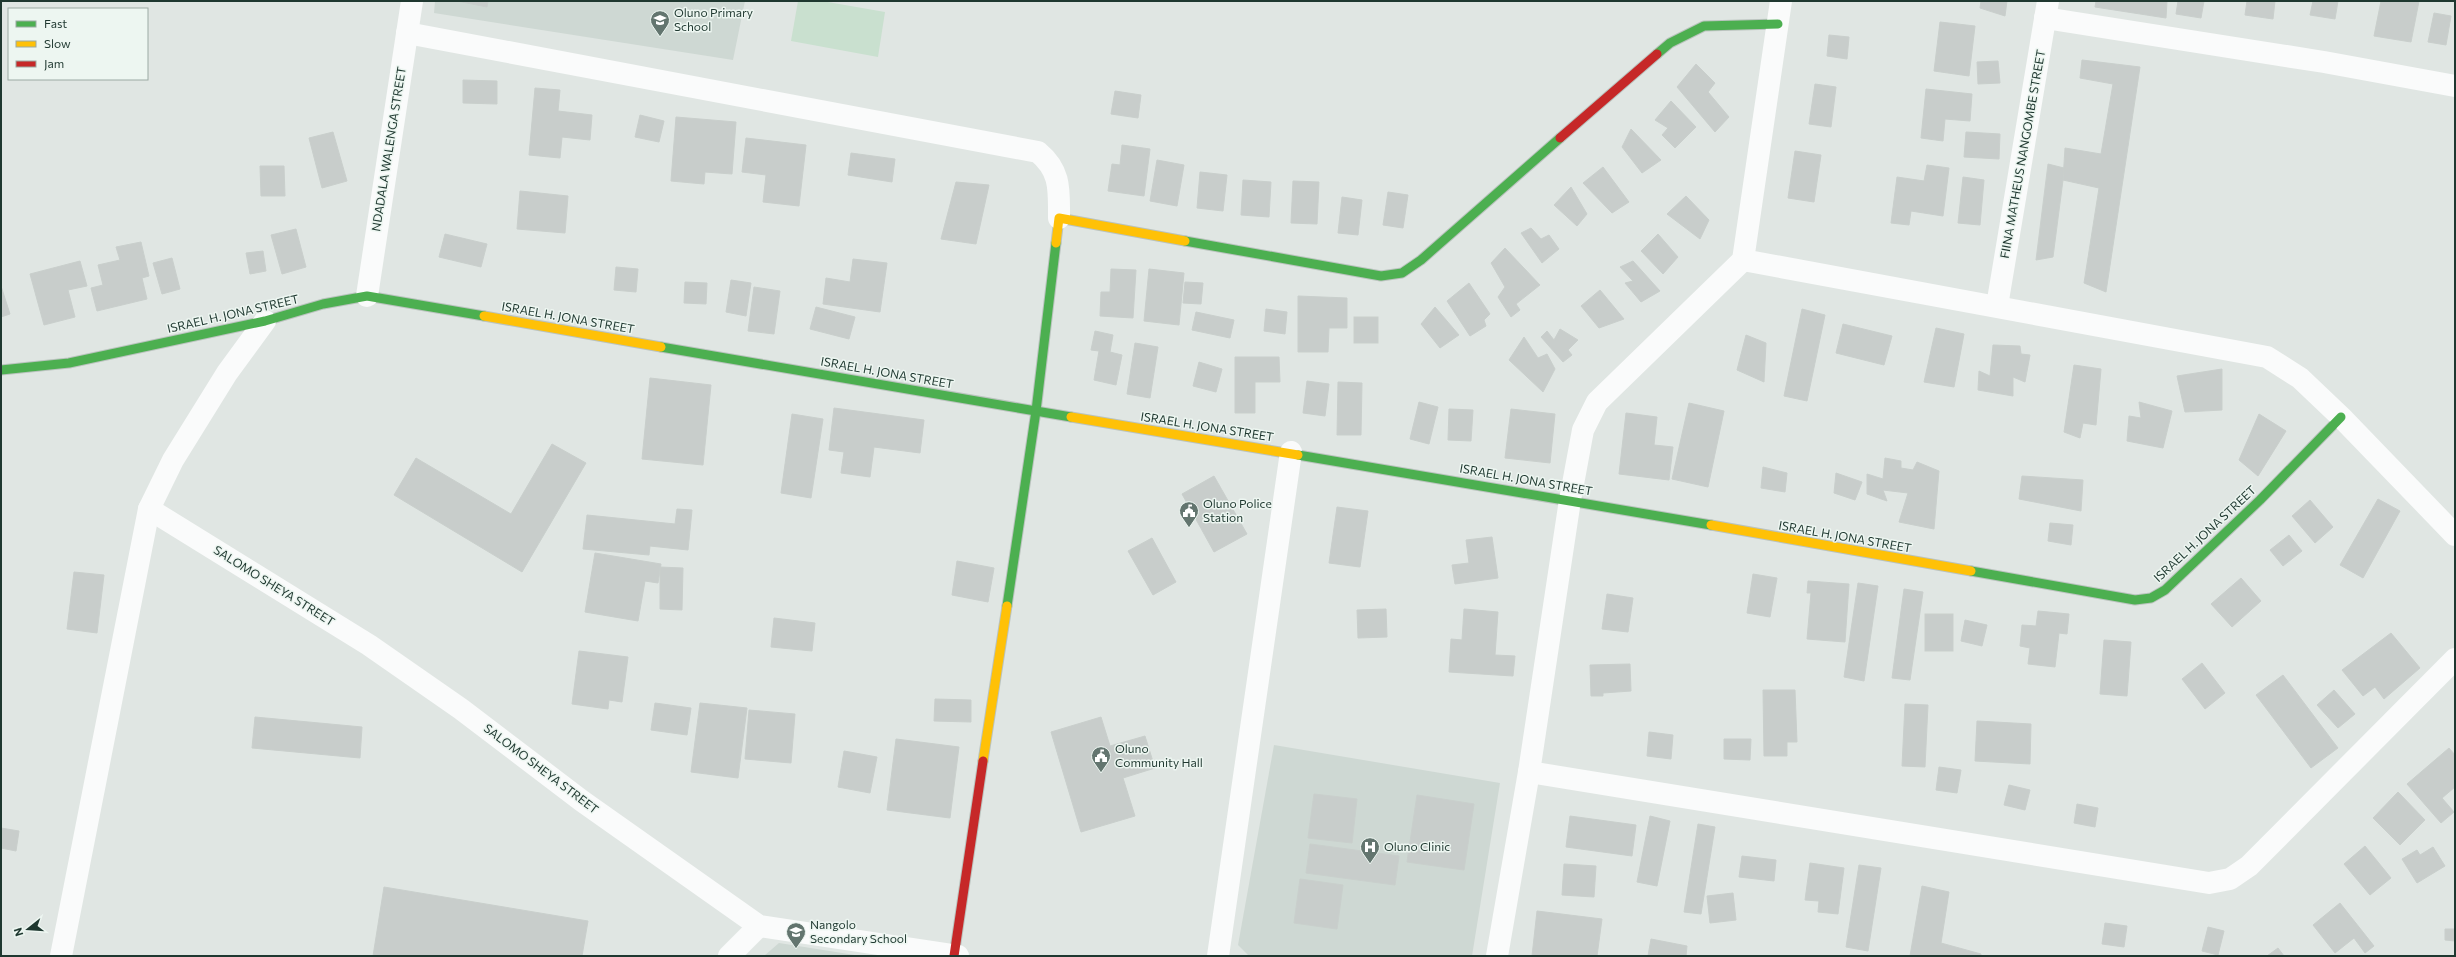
<svg xmlns="http://www.w3.org/2000/svg" width="2456" height="957" font-family="Commissioner,sans-serif">
  <style>
    .built { fill: #ced8d3 }
    .green { fill: #c9e0cf }
    .building { fill: #c8cdcb; stroke: #c9cfcc }
    .lines { fill: none; stroke-linecap: round; stroke-linejoin: round }
    .fast-casing { stroke: #bac3be; stroke-width: 11 }
    .slow-casing { stroke: #bac3be; stroke-width: 11 }
    .jam-casing { stroke: #bac3be; stroke-width: 11 }
    .street { stroke: #fafbfb; stroke-width: 22 }
    .fast { stroke: #4caf50; stroke-width: 9 }
    .slow { stroke: #ffc107; stroke-width: 9 }
    .jam { stroke: #c62828; stroke-width: 9 }
    .labels { text-anchor: middle; stroke-width: 3; stroke-linejoin: round; paint-order: stroke }
    .poi-label { font-size: 12px; fill: #1f3830; stroke: #edf6f1; text-anchor: start }
    .street-label { font-size: 12px; fill: #1f3830; stroke: #edf6f1 }
  </style>
  <rect width="100%" height="100%" fill="#e0e6e3"/>
  <g class="built">
    <polygon points="435,1 745,1 733,60 434,13"/>
    <polygon points="1274,745 1500,783 1472,956 1249,956 1238,945"/>
    <polygon points="779,943 861,956 764,956"/>
  </g>
  <polygon class="green" points="798,1 822,1 885,12 878,57 791,41"/>
  <g class="building">
    <polygon points="457,1 488,1 487,7"/>
    <polygon points="1981,1 2007,1 2005,16 1980,8"/>
    <polygon points="2096,1 2167,1 2166,18 2095,7"/>
    <polygon points="2178,1 2204,1 2201,18 2176,14"/>
    <polygon points="2247,1 2275,1 2273,19 2245,15"/>
    <polygon points="2313,1 2338,1 2335,19 2310,15"/>
    <polygon points="2381,1 2419,1 2411,42 2374,36"/>
    <polygon points="2434,13 2451,16 2446,45 2428,42"/>
    <polygon points="1940,22 1975,26 1969,76 1934,71"/>
    <polygon points="1829,35 1849,37 1847,59 1827,56"/>
    <polygon points="2082,60 2140,67 2106,292 2084,283 2099,188 2063,180 2065,148 2101,154 2113,84 2080,78"/>
    <polygon points="1998,61 2000,83 1978,84 1977,62"/>
    <polygon points="1696,64 1715,83 1708,92 1729,117 1715,132 1677,87"/>
    <polygon points="463,80 497,81 497,104 463,103"/>
    <polygon points="1815,84 1836,87 1831,127 1809,124"/>
    <polygon points="535,88 560,90 558,111 592,115 590,140 562,137 560,158 529,155"/>
    <polygon points="1926,89 1972,94 1970,121 1945,119 1943,141 1921,138"/>
    <polygon points="1115,91 1141,95 1138,118 1111,114"/>
    <polygon points="1671,101 1696,127 1675,148 1662,135 1668,128 1655,120"/>
    <polygon points="640,115 664,121 659,142 635,137"/>
    <polygon points="676,117 736,122 732,174 705,172 704,184 671,181"/>
    <polygon points="1631,129 1661,160 1642,173 1622,147"/>
    <polygon points="333,132 347,181 322,188 309,138"/>
    <polygon points="1966,132 2000,134 1999,159 1964,157"/>
    <polygon points="746,138 806,145 799,206 763,202 766,175 742,172"/>
    <polygon points="1122,145 1150,149 1144,196 1108,191 1112,164 1120,165"/>
    <polygon points="1795,151 1821,155 1814,202 1788,198"/>
    <polygon points="851,153 895,159 892,182 848,175"/>
    <polygon points="1157,160 1184,165 1177,206 1150,201"/>
    <polygon points="2048,164 2064,168 2063,180 2053,257 2036,260"/>
    <polygon points="1927,165 1949,168 1943,216 1911,211 1909,225 1891,223 1897,177 1924,181"/>
    <polygon points="260,166 284,166 285,196 261,196"/>
    <polygon points="1603,167 1629,202 1612,213 1583,183"/>
    <polygon points="1200,172 1227,175 1223,211 1197,208"/>
    <polygon points="1963,177 1984,180 1980,225 1958,223"/>
    <polygon points="1243,180 1271,182 1269,217 1241,215"/>
    <polygon points="1293,181 1319,182 1317,224 1291,223"/>
    <polygon points="956,182 989,185 976,244 941,239"/>
    <polygon points="1571,187 1587,214 1577,226 1554,205"/>
    <polygon points="520,191 568,196 565,233 517,229"/>
    <polygon points="1388,192 1408,195 1403,228 1383,225"/>
    <polygon points="1686,196 1709,220 1700,239 1667,214"/>
    <polygon points="1342,197 1362,200 1358,235 1338,233"/>
    <polygon points="1531,228 1541,239 1549,235 1559,249 1542,263 1521,233"/>
    <polygon points="296,229 306,267 282,274 271,235"/>
    <polygon points="445,234 487,244 481,267 439,257"/>
    <polygon points="1658,234 1678,257 1663,274 1641,251"/>
    <polygon points="141,242 149,276 142,278 147,299 97,311 91,288 103,285 98,265 120,260 116,247"/>
    <polygon points="1505,248 1540,285 1516,304 1520,310 1511,317 1498,297 1505,287 1491,263"/>
    <polygon points="263,251 266,271 250,274 246,253"/>
    <polygon points="172,258 180,289 162,294 153,263"/>
    <polygon points="853,259 887,263 880,312 823,304 826,278 850,282"/>
    <polygon points="80,261 87,286 68,290 75,317 44,325 30,274"/>
    <polygon points="1633,261 1660,291 1641,302 1625,283 1633,281 1620,267"/>
    <polygon points="616,267 638,269 636,292 614,290"/>
    <polygon points="1111,269 1136,270 1133,318 1100,316 1101,292 1110,292"/>
    <polygon points="1149,269 1184,273 1179,325 1144,321"/>
    <polygon points="731,280 751,283 746,316 726,312"/>
    <polygon points="685,282 707,283 706,304 684,303"/>
    <polygon points="1185,282 1203,283 1201,304 1183,303"/>
    <polygon points="1469,283 1490,314 1484,320 1486,326 1470,336 1447,301"/>
    <polygon points="1,286 10,314 1,317"/>
    <polygon points="754,287 780,291 774,334 748,331"/>
    <polygon points="1600,290 1624,319 1599,328 1581,306"/>
    <polygon points="1298,296 1347,298 1347,328 1329,328 1328,352 1298,352"/>
    <polygon points="816,307 855,317 849,339 810,329"/>
    <polygon points="1435,307 1459,335 1440,348 1421,324"/>
    <polygon points="1266,309 1287,312 1285,334 1264,331"/>
    <polygon points="1802,309 1825,315 1807,401 1784,396"/>
    <polygon points="1196,312 1234,320 1230,338 1192,330"/>
    <rect x="1354" y="317" width="24" height="26"/>
    <polygon points="1843,324 1892,336 1884,365 1836,353"/>
    <polygon points="1936,328 1964,334 1954,387 1924,382"/>
    <polygon points="1560,329 1578,340 1568,350 1572,355 1563,362 1541,337 1547,331 1554,340"/>
    <polygon points="1095,331 1113,335 1110,352 1122,355 1116,385 1094,380 1099,351 1091,350"/>
    <polygon points="1746,335 1766,343 1764,382 1737,370"/>
    <polygon points="1524,337 1538,358 1547,354 1555,369 1543,392 1509,360"/>
    <polygon points="1135,343 1158,347 1150,398 1127,394"/>
    <polygon points="1993,345 2020,346 2021,354 2030,355 2025,382 2013,377 2013,396 1978,390 1979,371 1990,376"/>
    <polygon points="1235,357 1279,357 1280,382 1255,382 1255,413 1235,413"/>
    <polygon points="1199,362 1222,369 1216,392 1193,386"/>
    <polygon points="2074,365 2101,369 2096,425 2083,423 2080,438 2064,432"/>
    <polygon points="2222,369 2222,410 2185,412 2177,376"/>
    <polygon points="650,378 711,385 703,465 642,459"/>
    <polygon points="1307,381 1329,384 1325,416 1303,413"/>
    <polygon points="1338,382 1362,383 1361,435 1337,435"/>
    <polygon points="1419,402 1438,407 1429,444 1410,439"/>
    <polygon points="2139,402 2172,411 2163,448 2127,441 2129,416 2141,418"/>
    <polygon points="1689,403 1724,411 1708,487 1672,479"/>
    <polygon points="834,408 924,420 920,453 874,447 870,477 841,473 844,452 829,450"/>
    <polygon points="1449,409 1473,410 1471,441 1448,440"/>
    <polygon points="1511,409 1555,414 1550,463 1505,458"/>
    <polygon points="1626,413 1657,417 1654,445 1673,447 1669,480 1619,474"/>
    <polygon points="792,414 823,419 811,498 781,493"/>
    <polygon points="2259,414 2286,431 2258,476 2239,460"/>
    <polygon points="552,444 586,463 522,572 394,495 416,458 511,514"/>
    <polygon points="1885,458 1901,461 1901,468 1913,470 1917,462 1939,471 1934,529 1899,522 1908,493 1883,490 1887,501 1867,494 1867,474 1883,479"/>
    <polygon points="1763,467 1787,473 1785,492 1761,488"/>
    <polygon points="1836,473 1862,482 1855,500 1834,493"/>
    <polygon points="1214,476 1247,534 1214,552 1182,494"/>
    <polygon points="2022,476 2083,480 2081,511 2019,499"/>
    <polygon points="2378,499 2400,511 2363,578 2340,565"/>
    <polygon points="2310,500 2333,527 2315,543 2292,516"/>
    <polygon points="1337,507 1368,511 1360,567 1329,563"/>
    <polygon points="677,509 692,510 688,550 650,546 649,555 583,549 587,515 675,524"/>
    <polygon points="2050,523 2073,525 2071,545 2048,541"/>
    <polygon points="2289,535 2302,551 2283,566 2270,550"/>
    <polygon points="1492,537 1498,578 1455,584 1452,565 1469,563 1466,540"/>
    <polygon points="1152,538 1176,582 1153,595 1128,551"/>
    <polygon points="595,553 661,564 658,583 645,581 638,621 585,612"/>
    <polygon points="957,561 994,568 988,602 952,595"/>
    <polygon points="660,567 683,568 682,610 660,609"/>
    <polygon points="74,572 104,575 97,633 67,629"/>
    <polygon points="1753,574 1777,578 1770,617 1747,613"/>
    <polygon points="2241,578 2261,601 2232,627 2211,604"/>
    <polygon points="1808,581 1849,584 1845,642 1807,639 1811,593 1807,593"/>
    <polygon points="1858,583 1878,586 1864,681 1844,677"/>
    <polygon points="1904,589 1923,592 1910,680 1892,678"/>
    <polygon points="1607,594 1633,598 1628,632 1602,629"/>
    <polygon points="1386,609 1387,637 1358,638 1357,610"/>
    <polygon points="1464,609 1498,612 1495,655 1515,656 1513,676 1449,672 1451,639 1462,640"/>
    <polygon points="2038,611 2069,614 2067,634 2059,633 2055,667 2028,664 2030,648 2020,646 2022,625 2036,626"/>
    <rect x="1925" y="614" width="28" height="37"/>
    <polygon points="774,618 815,623 812,651 771,647"/>
    <polygon points="1965,620 1987,625 1982,646 1961,641"/>
    <polygon points="2391,633 2420,668 2384,699 2375,687 2363,696 2342,670"/>
    <polygon points="2104,640 2131,642 2127,696 2100,694"/>
    <polygon points="579,651 628,657 622,702 609,700 608,709 572,704"/>
    <polygon points="2202,663 2225,693 2205,709 2182,679"/>
    <polygon points="1630,664 1631,691 1603,693 1603,696 1591,696 1590,665"/>
    <polygon points="2283,675 2338,748 2311,768 2256,695"/>
    <polygon points="1763,690 1795,690 1797,742 1787,742 1787,756 1764,756"/>
    <polygon points="2334,690 2355,714 2338,728 2317,705"/>
    <polygon points="935,699 971,700 971,722 934,721"/>
    <polygon points="655,703 691,708 687,735 651,730"/>
    <polygon points="700,703 747,708 738,778 691,772"/>
    <polygon points="1905,704 1928,705 1925,767 1902,766"/>
    <polygon points="749,710 795,714 791,763 745,759"/>
    <polygon points="255,717 362,727 360,758 252,748"/>
    <polygon points="1101,717 1110,746 1145,736 1155,768 1123,778 1135,816 1081,832 1051,732"/>
    <polygon points="1977,721 2031,724 2030,764 1975,761"/>
    <polygon points="1649,732 1673,735 1671,759 1647,756"/>
    <polygon points="896,739 959,747 950,818 887,810"/>
    <polygon points="1724,739 1751,739 1750,760 1724,759"/>
    <polygon points="2449,748 2455,755 2455,787 2442,798 2454,812 2441,823 2407,784"/>
    <polygon points="844,751 877,757 870,793 838,787"/>
    <polygon points="1939,767 1961,770 1957,793 1936,790"/>
    <polygon points="2009,785 2030,790 2025,810 2004,805"/>
    <polygon points="2398,792 2425,820 2400,845 2373,818"/>
    <polygon points="1314,794 1357,799 1352,843 1308,838"/>
    <polygon points="1417,795 1474,804 1464,870 1407,862"/>
    <polygon points="2077,804 2098,808 2095,827 2074,823"/>
    <polygon points="1570,816 1636,825 1632,856 1566,847"/>
    <polygon points="1650,816 1670,821 1657,886 1637,882"/>
    <polygon points="1698,824 1715,827 1701,914 1684,912"/>
    <polygon points="1,828 19,831 16,851 1,848"/>
    <polygon points="1310,844 1399,856 1395,885 1306,873"/>
    <polygon points="2365,846 2391,878 2370,895 2344,864"/>
    <polygon points="2433,847 2445,866 2417,883 2402,859 2417,850 2420,855"/>
    <polygon points="1742,856 1776,860 1774,881 1739,877"/>
    <polygon points="1810,863 1844,868 1838,914 1818,912 1819,901 1805,900"/>
    <polygon points="1564,864 1596,866 1594,897 1562,895"/>
    <polygon points="1859,865 1881,868 1868,951 1846,947"/>
    <polygon points="1300,879 1343,885 1337,929 1294,923"/>
    <polygon points="1922,886 1949,892 1941,943 1981,954 1981,956 1910,956"/>
    <polygon points="384,887 588,921 582,956 373,956"/>
    <polygon points="1733,893 1736,920 1710,923 1707,896"/>
    <polygon points="2340,903 2374,946 2365,953 2354,938 2335,953 2313,925"/>
    <polygon points="1537,911 1602,919 1597,956 1532,956"/>
    <polygon points="2105,923 2127,926 2124,947 2102,944"/>
    <polygon points="2208,927 2224,931 2218,955 2202,951"/>
    <polygon points="2445,929 2455,929 2455,941 2445,940"/>
    <polygon points="1651,939 1687,946 1686,956 1648,956"/>
    <polygon points="2278,948 2284,956 2267,956"/>
  </g>
  <g class="lines">
    <g class="fast-casing">
      <g id="fast">
        <polyline points="1657,54 1670,43 1704,26 1778,24"/>
        <polyline points="1185,241 1381,276 1402,273 1421,260 1560,138"/>
        <polyline points="661,347 1071,417"/>
        <polyline points="1,370 69,363 265,321 323,304 367,296 484,316"/>
        <polyline points="1298,455 1711,525"/>
        <polyline points="1971,571 2135,600 2151,598 2165,590 2260,500 2341,417"/>
        <polyline points="1007,606 1036,411 1056,243"/>
      </g>
    </g>
    <g class="slow-casing">
      <g id="slow">
        <polyline points="1056,243 1059,218 1185,241"/>
        <polyline points="484,316 661,347"/>
        <polyline points="1071,417 1298,455"/>
        <polyline points="1711,525 1971,571"/>
        <polyline points="983,761 1007,606"/>
      </g>
    </g>
    <g class="jam-casing">
      <g id="jam">
        <polyline points="1560,138 1657,54"/>
        <polyline points="954,956 983,761"/>
      </g>
    </g>
    <g class="street">
      <polyline points="2045,18 2324,62 2455,86"/>
      <path d="M 407,33 L 1038,152 C 1061,171 1059,190 1059,218"/>
      <polyline points="1743,260 2267,357 2300,378 2341,417 2455,535"/>
      <polyline points="367,296 412,1"/>
      <polyline points="1997,306 2048,1"/>
      <polyline points="149,509 369,645 461,709 582,801 759,926 958,956"/>
      <polyline points="1529,772 2209,883 2230,879 2249,866 2455,659"/>
      <polyline points="61,956 149,509 173,460 227,373 265,321"/>
      <polyline points="729,956 759,926"/>
      <polyline points="1218,956 1291,452"/>
      <polyline points="1497,956 1529,772 1570,500 1583,430 1597,402 1743,260 1781,1"/>
    </g>
    <use href="#fast" class="fast"/>
    <use href="#slow" class="slow"/>
    <use href="#jam" class="jam"/>
  </g>
  <defs>
    <g id="school-pin" transform="scale(1)"><path d="M0 17L-7.5 6A9.5 9.5 0 1 1 7.5 6Z" fill="#63756f" stroke="#edf6f1"/><path d="M0-5L7-2L0 1L-7-2ZM-4 1L0 2.5L4 1V4Q0 6-4 4Z" fill="#fff"/></g>
    <g id="civic-pin" transform="scale(1)"><path d="M0 17L-7.5 6A9.5 9.5 0 1 1 7.5 6Z" fill="#63756f" stroke="#edf6f1"/><path d="M-.6-6.5H3V-4.5H.6V-3L4-1V1h2V6H-6V1h2V-1L-.6-3ZM-1.2 2.5V6h2.4V2.5Z" fill="#fff"/></g>
    <g id="hospital-pin" transform="scale(1)"><path d="M0 17L-7.5 6A9.5 9.5 0 1 1 7.5 6Z" fill="#63756f" stroke="#edf6f1"/><path d="M-5-5h3v3.5h4V-5h3V5h-3V1.5h-4V5h-3Z" fill="#fff"/></g>
  </defs>
  <g fill-rule="evenodd">
    <use href="#school-pin" x="660" y="20"/>
    <use href="#civic-pin" x="1189" y="511"/>
    <use href="#civic-pin" x="1101" y="756"/>
    <use href="#hospital-pin" x="1370" y="847"/>
    <use href="#school-pin" x="796" y="932"/>
  </g>
  <g class="labels">
    <g class="poi-label">
      <text x="674" y="17">Oluno Primary<tspan x="674" dy="14">School</tspan></text>
      <text x="1203" y="508">Oluno Police<tspan x="1203" dy="14">Station</tspan></text>
      <text x="1115" y="753">Oluno<tspan x="1115" dy="14">Community Hall</tspan></text>
      <text x="1384" y="851">Oluno Clinic</text>
      <text x="810" y="929">Nangolo<tspan x="810" dy="14">Secondary School</tspan></text>
    </g>
    <g class="street-label">
      <text transform="translate(389 149) rotate(-81)" y="4">NDADALA WALENGA STREET</text>
      <text transform="translate(2023 154) rotate(-80)" y="4">FIINA MATHEUS NANGOMBE STREET</text>
      <text transform="translate(233 314) rotate(-13)" y="4">ISRAEL H. JONA STREET</text>
      <text transform="translate(568 318) rotate(10)" y="4">ISRAEL H. JONA STREET</text>
      <text transform="translate(887 373) rotate(10)" y="4">ISRAEL H. JONA STREET</text>
      <text transform="translate(1207 427) rotate(9)" y="4">ISRAEL H. JONA STREET</text>
      <text transform="translate(1526 480) rotate(10)" y="4">ISRAEL H. JONA STREET</text>
      <text transform="translate(2205 534) rotate(-43)" y="4">ISRAEL H. JONA STREET</text>
      <text transform="translate(1845 537) rotate(10)" y="4">ISRAEL H. JONA STREET</text>
      <text transform="translate(274 586) rotate(32)" y="4">SALOMO SHEYA STREET</text>
      <text transform="translate(541 769) rotate(37)" y="4">SALOMO SHEYA STREET</text>
    </g>
  </g>
  <rect width="2456" height="957" fill="none" stroke="#1f3830" stroke-width="4"/>
  <rect x="8" y="8" width="140" height="72" fill="#edf6f1" stroke="#9baaa4"/>
  <rect x="16" y="21" width="20" height="6" fill="#4caf50" stroke="#9baaa4"/>
  <text x="44" y="28" font-size="12" fill="#1f3830">Fast</text>
  <rect x="16" y="41" width="20" height="6" fill="#ffc107" stroke="#9baaa4"/>
  <text x="44" y="48" font-size="12" fill="#1f3830">Slow</text>
  <rect x="16" y="61" width="20" height="6" fill="#c62828" stroke="#9baaa4"/>
  <text x="44" y="68" font-size="12" fill="#1f3830">Jam</text>
  <g transform="translate(28 929) rotate(253)" stroke="#edf6f1" stroke-width="3" paint-order="stroke">
  <path d="M0-3L7 15L0 10L-7 15Z" fill="#1f3830"/>
  <text y="-6" font-size="11" font-weight="bold" text-anchor="middle" fill="#1f3830">N</text>
  </g>
</svg>
